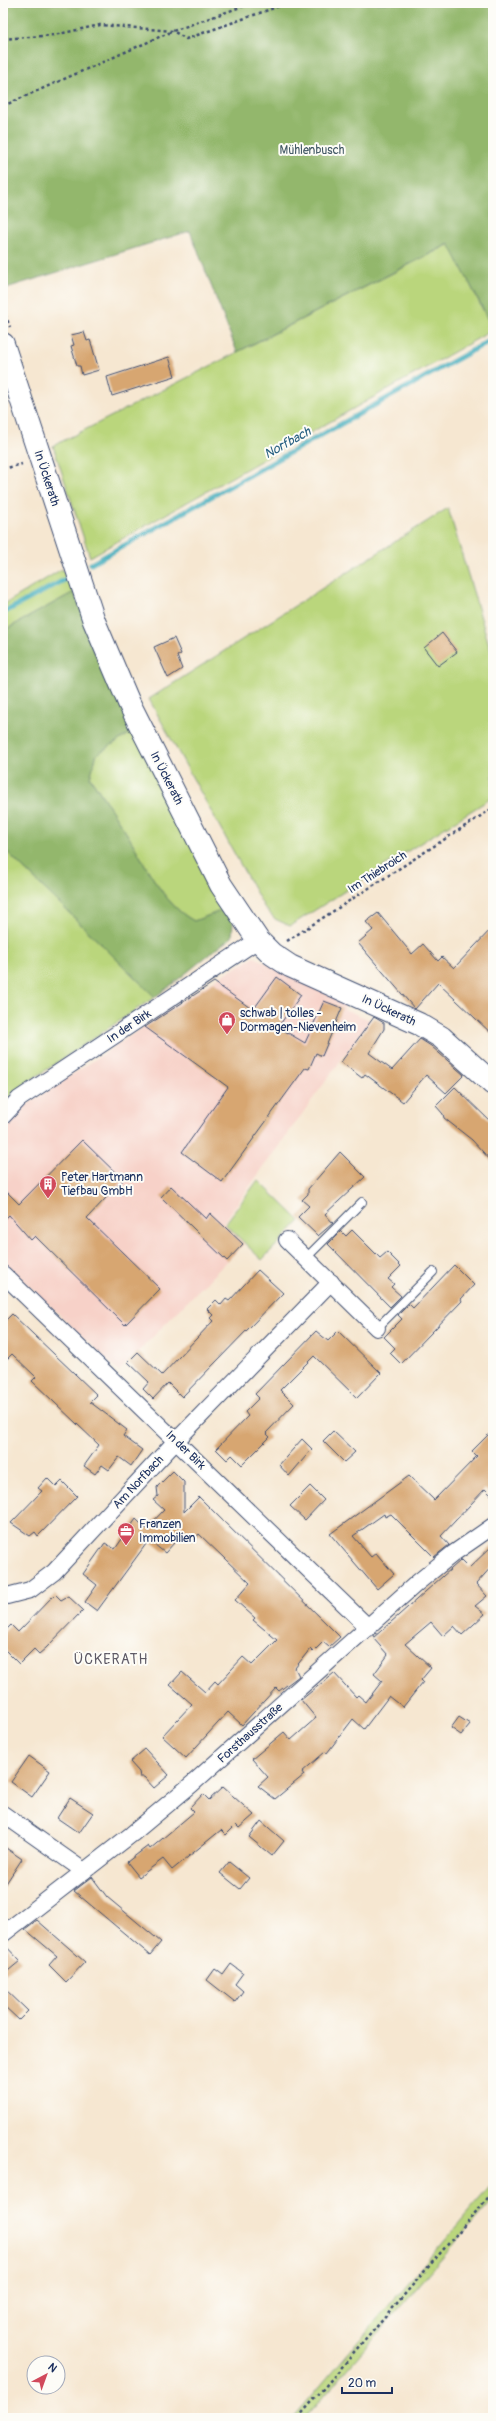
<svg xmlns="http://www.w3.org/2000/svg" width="496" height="2421" font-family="Pangolin,sans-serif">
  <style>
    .built { fill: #f7d1c8 }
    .green { fill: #bad67c; stroke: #6a826d }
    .forest { fill: #93b76c; stroke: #577365 }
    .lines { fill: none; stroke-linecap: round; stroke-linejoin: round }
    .stream { stroke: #3dabbb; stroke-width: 5 }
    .building { fill: #d7a671 }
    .service-casing { stroke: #3c4b6f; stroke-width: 10 }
    .minor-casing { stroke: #3c4b6f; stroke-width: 18 }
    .secondary-casing { stroke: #3c4b6f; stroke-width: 24 }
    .path { stroke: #3c4b6f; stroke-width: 2.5; stroke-dasharray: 3 3; stroke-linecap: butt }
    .service { stroke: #fff; stroke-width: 8 }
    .minor { stroke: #fff; stroke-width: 16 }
    .secondary { stroke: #fff; stroke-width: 22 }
    .labels { text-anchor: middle; stroke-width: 4; stroke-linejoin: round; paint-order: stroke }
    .park-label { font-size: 12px; fill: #435966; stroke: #fdfcf7 }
    .street-label { font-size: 12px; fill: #1b2f5e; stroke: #fdfcf7 }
    .poi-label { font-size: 12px; fill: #1b2f5e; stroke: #fdfcf7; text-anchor: start }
    .water-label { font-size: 13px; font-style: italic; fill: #296183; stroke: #fdfcf7 }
    .quarter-label { font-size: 14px; letter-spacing: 1px; fill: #5d5965; stroke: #fdfcf7 }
  </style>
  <rect width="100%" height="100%" fill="#fdfcf7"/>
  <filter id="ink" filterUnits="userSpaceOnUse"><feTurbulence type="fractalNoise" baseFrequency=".025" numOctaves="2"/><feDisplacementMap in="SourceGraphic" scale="8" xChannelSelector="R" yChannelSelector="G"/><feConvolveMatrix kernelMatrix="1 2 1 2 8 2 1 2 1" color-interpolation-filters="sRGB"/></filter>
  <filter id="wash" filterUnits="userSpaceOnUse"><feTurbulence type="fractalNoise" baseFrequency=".012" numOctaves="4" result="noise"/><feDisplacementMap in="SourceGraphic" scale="16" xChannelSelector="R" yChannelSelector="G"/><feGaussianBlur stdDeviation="0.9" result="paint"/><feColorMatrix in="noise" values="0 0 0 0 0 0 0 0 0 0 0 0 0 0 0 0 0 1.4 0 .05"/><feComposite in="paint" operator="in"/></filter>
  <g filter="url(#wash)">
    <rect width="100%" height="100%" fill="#f6e7d1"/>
    <polygon class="built" points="254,957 347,1001 344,1009 370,1020 223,1223 244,1244 119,1371 3,1261 3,1129 22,1108 216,979"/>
    <g class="green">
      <polygon points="450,244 493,330 90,557 53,446"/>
      <polygon points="448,508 493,658 493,797 290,926 275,919 264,907 149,699"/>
      <polygon points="62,569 74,592 3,631 3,605"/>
      <path d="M 134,731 L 226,909 L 194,921 C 162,904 146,864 127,834 C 115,815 102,796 90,777 L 97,754 Z"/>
      <polygon points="3,848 155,997 22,1086 3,1102"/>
      <polygon points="258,1180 300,1221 262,1260 225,1224"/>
      <polygon points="493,2183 493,2199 305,2418 293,2418"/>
    </g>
    <g class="forest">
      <polygon points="3,3 493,3 493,328 449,244 237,352 190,231 3,289"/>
      <path d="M 74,592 L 134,731 L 97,754 L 90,777 C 102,796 115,815 127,834 C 146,864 162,904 194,921 L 226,909 L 233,922 L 232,937 C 205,956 182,978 155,997 L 3,848 L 3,631 Z"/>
    </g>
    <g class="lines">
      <g class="stream">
        <polyline points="91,564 493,339"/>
        <polyline points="3,613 66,579"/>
      </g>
    </g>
    <g id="blocks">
      <g class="building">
        <polygon points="84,332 87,341 90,340 92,346 99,370 82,375 80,366 77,366 71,346 74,345 71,335"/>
        <polygon points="169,357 175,376 112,396 107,377"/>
        <polygon points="442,633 457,652 438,666 424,648"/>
        <polygon points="174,638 181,654 177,656 182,669 168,678 154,647"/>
        <polygon points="378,913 412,954 423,944 438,961 442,957 454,968 493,927 493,1035 438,983 415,1009 414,1008 358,943 373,930 366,922"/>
        <polygon points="277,977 301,995 278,1027 305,1043 324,1001 342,1008 322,1056 316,1053 309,1069 305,1068 222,1182 182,1152 228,1087 145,1027 214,982 253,1010"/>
        <polygon points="374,1017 384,1023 384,1029 369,1053 392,1070 420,1039 431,1046 464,1075 446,1093 426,1075 403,1102 365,1074 362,1078 341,1062"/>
        <polygon points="455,1087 493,1124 493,1163 472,1140 444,1118 443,1114 436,1106"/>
        <polygon points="82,1140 123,1180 87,1218 160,1289 125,1325 35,1236 31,1240 9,1215 3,1221 3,1188 19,1204"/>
        <polygon points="340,1152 365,1177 325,1214 333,1223 318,1236 298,1217 309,1206 302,1200 308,1194 308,1189"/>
        <polygon points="171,1186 206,1219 210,1213 243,1244 227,1261 161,1197"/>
        <polygon points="352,1230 380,1258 387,1252 401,1266 388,1279 394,1284 391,1287 401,1296 390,1307 328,1244 341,1231 346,1236"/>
        <polygon points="454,1265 474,1285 461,1299 462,1301 401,1364 390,1353 395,1348 384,1337 402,1319 398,1315 409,1304 413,1308"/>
        <polygon points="258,1270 283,1293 182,1397 168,1383 153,1399 143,1389 149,1382 128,1362 138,1352 162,1375 213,1321 210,1318 213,1315 207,1309 216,1300 221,1305 226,1299 229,1301"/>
        <polygon points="12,1314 97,1395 90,1402 127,1430 123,1436 142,1450 131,1466 119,1457 109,1470 102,1465 95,1474 84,1466 99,1445 32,1381 36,1377 12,1354 3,1363 3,1323"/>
        <polygon points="316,1331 328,1341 338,1331 381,1373 357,1398 314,1356 280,1390 294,1404 266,1433 270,1437 242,1465 232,1455 227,1460 216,1449 248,1416 245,1412 259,1398 255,1394"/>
        <polygon points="493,1430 493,1497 485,1489 441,1536 449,1545 434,1557 391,1514 385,1517 384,1514 353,1536 371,1557 376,1553 394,1574 377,1589 330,1534 409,1476 434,1500 477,1456 472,1451"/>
        <polygon points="333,1431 355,1452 344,1462 323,1441"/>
        <polygon points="302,1439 312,1449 289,1476 279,1465"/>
        <polygon points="173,1471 184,1482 184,1512 199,1497 340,1637 329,1647 323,1642 313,1652 310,1649 295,1668 299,1676 279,1691 276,1688 242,1725 228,1712 186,1758 162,1736 192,1704 170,1685 182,1672 205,1692 215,1681 218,1684 243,1657 252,1665 277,1640 253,1620 255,1618 235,1600 250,1583 199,1534 193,1541 184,1532 165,1553 149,1540 97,1611 85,1602 97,1585 83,1574 105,1543 115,1549 136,1519 146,1529 164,1510 153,1500 158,1496 157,1487"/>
        <polygon points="47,1478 56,1487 62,1481 77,1496 38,1536 35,1532 30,1536 11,1523 42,1491 38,1488"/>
        <polygon points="310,1486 324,1500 305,1520 290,1506"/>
        <polygon points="493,1545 493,1565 476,1584 487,1596 475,1606 485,1614 462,1635 454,1626 443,1636 431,1622 405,1644 431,1668 421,1680 423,1682 403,1707 389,1696 364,1729 353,1719 327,1753 325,1752 302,1772 304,1775 275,1799 258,1786 268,1777 252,1759 284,1732 291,1740 316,1718 301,1700 334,1673 356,1697 358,1695 366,1702 382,1681 374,1674 388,1655 373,1638 460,1561 461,1560 469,1568"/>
        <polygon points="55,1594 61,1600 68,1596 83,1610 46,1648 39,1654 34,1649 19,1664 3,1648 3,1633 11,1625 18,1632"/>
        <polygon points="459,1717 470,1724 461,1735 451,1728"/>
        <polygon points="145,1749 169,1775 154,1788 144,1777 140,1777 139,1772 130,1762"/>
        <polygon points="29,1756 50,1771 32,1797 11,1782"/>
        <polygon points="223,1787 254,1815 239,1828 236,1825 226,1835 221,1830 172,1870 163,1859 139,1877 127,1862 148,1846 150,1849 194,1812 190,1808 203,1794 209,1800"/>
        <polygon points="70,1798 93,1813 79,1833 57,1818"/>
        <polygon points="261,1821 284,1841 272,1856 249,1837"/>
        <polygon points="3,1846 22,1859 3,1888"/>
        <polygon points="229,1862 249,1878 240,1889 220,1873"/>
        <polygon points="92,1877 107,1897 161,1942 150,1955 74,1891"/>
        <polygon points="37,1920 85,1962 66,1982 49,1965 57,1956 25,1929"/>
        <polygon points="3,1943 20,1961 3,1975"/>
        <polygon points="231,1964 243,1973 235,1984 243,1991 235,2002 207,1980 215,1969 223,1975"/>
        <polygon points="3,1987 28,2011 19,2020 3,2005"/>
      </g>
    </g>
  </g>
  <g filter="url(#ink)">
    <use href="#blocks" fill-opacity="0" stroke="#3c4b6f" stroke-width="1"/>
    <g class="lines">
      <g class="service-casing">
        <g id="service">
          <polyline points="306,1258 362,1202"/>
          <polyline points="377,1328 433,1272"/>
        </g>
      </g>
      <g class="minor-casing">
        <g id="minor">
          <polyline points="3,1116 19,1099 258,940"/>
          <polyline points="287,1240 377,1328"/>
          <polyline points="3,1274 369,1628"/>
          <polyline points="3,1597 30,1590 54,1572 176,1441 331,1282"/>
          <polyline points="3,1814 84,1871"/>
          <polyline points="3,1934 132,1834 192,1784 417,1583 454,1553 493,1526"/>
        </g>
      </g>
      <g class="secondary-casing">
        <polyline id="secondary" points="3,344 94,621 129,703 221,885 258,940 272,954 290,966 419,1024 441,1037 493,1084"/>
      </g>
      <g class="path">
        <polyline points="3,39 54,35 100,25 173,31 186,39 288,3"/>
        <polyline points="3,106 173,31 252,3"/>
        <polyline points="3,309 10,327"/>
        <polyline points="3,469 22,464"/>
        <polyline points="287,941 493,808"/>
        <polyline points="298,2418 493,2192"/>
      </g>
      <use href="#service" class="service"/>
      <use href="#minor" class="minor"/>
      <use href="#secondary" class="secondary"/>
    </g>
  </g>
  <defs>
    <g id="shop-pin" transform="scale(0.9)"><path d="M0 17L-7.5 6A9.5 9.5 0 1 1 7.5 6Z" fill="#d1495b" stroke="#fdfcf7"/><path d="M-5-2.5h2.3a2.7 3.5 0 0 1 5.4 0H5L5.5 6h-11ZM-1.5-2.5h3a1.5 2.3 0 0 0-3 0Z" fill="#fff"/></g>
    <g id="building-pin" transform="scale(0.9)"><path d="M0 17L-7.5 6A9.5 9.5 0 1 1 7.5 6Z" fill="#d1495b" stroke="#fdfcf7"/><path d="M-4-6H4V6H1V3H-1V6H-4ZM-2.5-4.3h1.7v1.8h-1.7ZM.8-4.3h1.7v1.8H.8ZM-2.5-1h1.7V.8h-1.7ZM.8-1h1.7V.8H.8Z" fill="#fff"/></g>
    <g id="office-pin" transform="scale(0.9)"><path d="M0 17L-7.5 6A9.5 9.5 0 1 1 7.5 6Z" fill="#d1495b" stroke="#fdfcf7"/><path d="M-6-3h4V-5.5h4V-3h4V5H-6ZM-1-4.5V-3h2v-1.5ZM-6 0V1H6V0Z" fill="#fff"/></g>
  </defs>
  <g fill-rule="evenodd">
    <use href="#shop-pin" x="227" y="1020"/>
    <use href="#building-pin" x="48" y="1184"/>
    <use href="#office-pin" x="126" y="1531"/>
  </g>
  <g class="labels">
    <g class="park-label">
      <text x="312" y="154">Mühlenbusch</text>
    </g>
    <g class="street-label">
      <text transform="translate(47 478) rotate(72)" y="4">In Ückerath</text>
      <text transform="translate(167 778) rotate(63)" y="4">In Ückerath</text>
      <text transform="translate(377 872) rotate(-33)" y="4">Im Thiebroich</text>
      <text transform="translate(389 1010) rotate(25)" y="4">In Ückerath</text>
      <text transform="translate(129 1026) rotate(-34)" y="4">In der Birk</text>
      <text transform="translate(186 1450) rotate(44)" y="4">In der Birk</text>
      <text transform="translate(138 1482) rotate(-47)" y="4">Am Norfbach</text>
      <text transform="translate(250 1733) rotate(-42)" y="4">Forsthausstraße</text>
    </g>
    <g class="poi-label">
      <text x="240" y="1017">schwab | tolles -<tspan x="240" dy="14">Dormagen-Nievenheim</tspan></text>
      <text x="61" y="1181">Peter Hartmann<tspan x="61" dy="14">Tiefbau GmbH</tspan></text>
      <text x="139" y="1528">Franzen<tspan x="139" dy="14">Immobilien</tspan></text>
    </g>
    <g class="water-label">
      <text transform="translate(287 442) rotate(-29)" y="5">Norfbach</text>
    </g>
    <g class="quarter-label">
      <text x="111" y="1664">ÜCKERATH</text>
    </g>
  </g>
  <rect width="496" height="2421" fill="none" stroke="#fdfcf7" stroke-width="16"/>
  <g transform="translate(46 2375) rotate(41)"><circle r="19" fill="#fdfcf7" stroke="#a3aaba"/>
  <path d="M0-3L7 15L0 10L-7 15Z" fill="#d1495b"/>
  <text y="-6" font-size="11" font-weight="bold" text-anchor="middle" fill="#1b2f5e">N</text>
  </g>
  <path d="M342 2387v6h50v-6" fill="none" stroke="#1b2f5e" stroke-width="2"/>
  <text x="348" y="2387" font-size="12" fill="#1b2f5e" stroke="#fdfcf7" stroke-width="3" paint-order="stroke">20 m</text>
</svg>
